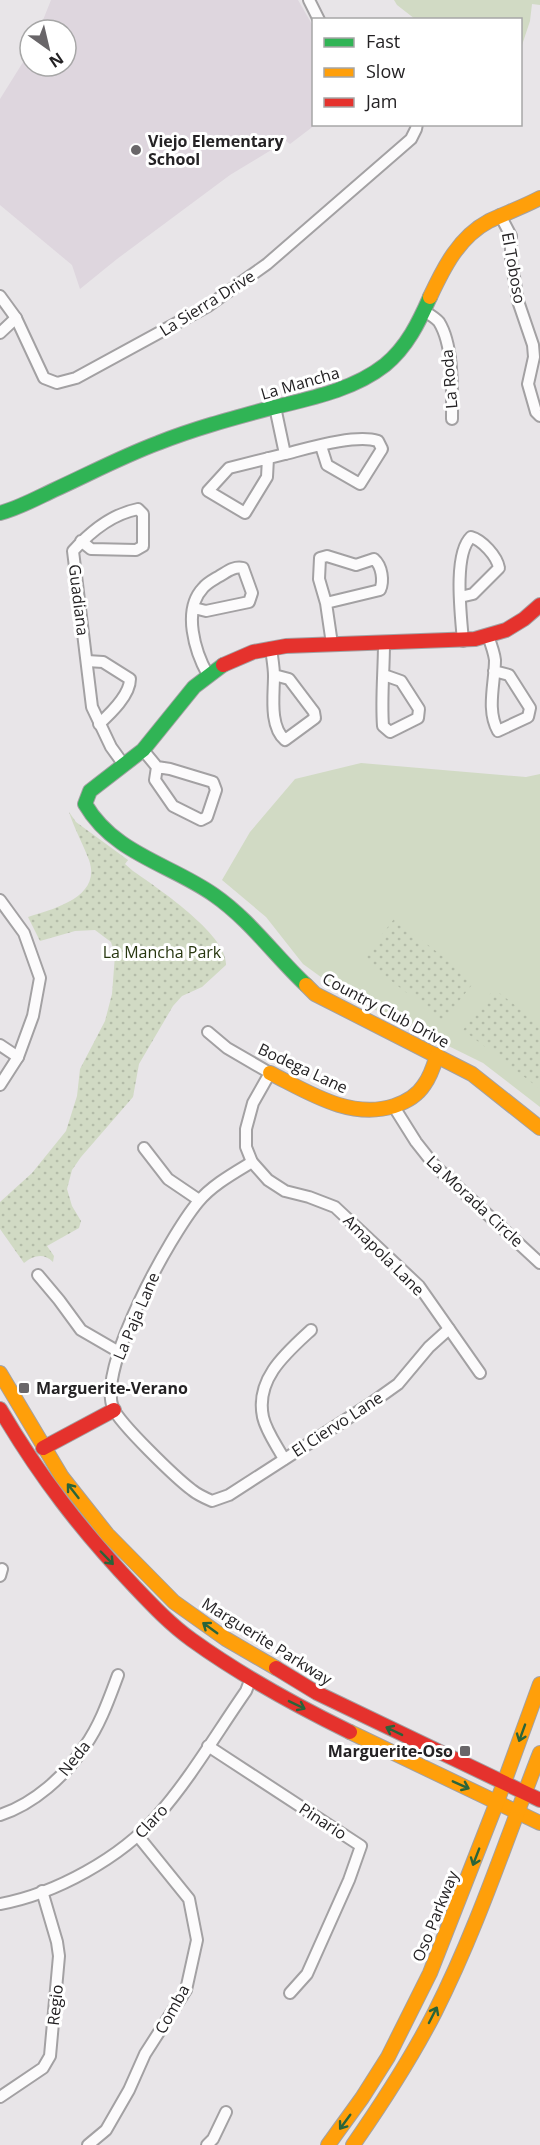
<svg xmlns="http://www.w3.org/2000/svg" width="540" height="2145" font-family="'Open Sans',sans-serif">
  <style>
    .built { fill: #ded6de }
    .grass { fill: #d1dac4 }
    .park { fill: url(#park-dots) }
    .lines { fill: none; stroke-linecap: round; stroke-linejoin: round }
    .street-casing { stroke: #a3a1a3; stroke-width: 14 }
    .fast-casing { stroke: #a3a1a3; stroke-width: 16 }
    .slow-casing { stroke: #a3a1a3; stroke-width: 16 }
    .jam-casing { stroke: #a3a1a3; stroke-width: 16 }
    .street { stroke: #fcfbfc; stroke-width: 10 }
    .fast { stroke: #30b455; stroke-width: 14 }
    .slow { stroke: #ff9f0a; stroke-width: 14 }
    .jam { stroke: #e5322d; stroke-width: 14 }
    .oneway { stroke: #29643a }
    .poi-dot { fill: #696669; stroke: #fff; stroke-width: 2 }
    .labels { text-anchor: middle; stroke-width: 6; stroke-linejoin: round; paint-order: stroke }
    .poi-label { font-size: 16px; font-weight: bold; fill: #242224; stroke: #fff; text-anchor: start }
    .street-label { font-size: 16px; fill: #242224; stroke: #fff }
    .park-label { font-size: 16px; fill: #283710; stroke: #fff }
  </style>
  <defs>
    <pattern id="park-dots" width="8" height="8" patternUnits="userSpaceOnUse" patternTransform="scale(1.5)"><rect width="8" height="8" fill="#d1dac4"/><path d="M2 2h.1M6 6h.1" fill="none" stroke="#b3bba8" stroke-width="1.8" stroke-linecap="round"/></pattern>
  </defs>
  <rect width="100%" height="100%" fill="#e8e5e8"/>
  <polygon class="built" points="51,0 298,0 313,26 315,125 290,144 286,141 230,175 117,259 80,289 72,265 0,205 0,99 30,51 30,66 66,66 66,30 39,30"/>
  <g class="grass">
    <polygon points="394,0 540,0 540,5 532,4 530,21 521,48 520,20 415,19 397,5"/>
    <polygon points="361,763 526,777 540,774 540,1107 483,1063 347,996 303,964 266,917 222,880 250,832 295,779"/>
  </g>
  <g class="park">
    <path d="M 69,812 L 76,822 L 128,860 L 125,864 L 133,871 C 156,887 228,935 226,965 L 202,987 L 182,996 L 173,1006 L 139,1064 L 133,1097 L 81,1157 L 72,1170 L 67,1189 L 72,1206 L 81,1221 L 79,1228 L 47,1246 L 54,1256 L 53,1262 C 44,1253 34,1255 24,1263 L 0,1229 L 0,1202 L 32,1173 L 66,1131 L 77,1096 L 80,1069 L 105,1021 L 112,994 L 115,955 L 111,942 L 95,930 L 75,931 L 40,941 L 28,917 C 54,909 102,897 89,860 C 83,844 74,828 69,812 Z"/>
    <polygon points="394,919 475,981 443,1021 363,959"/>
    <polygon points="494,989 540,1024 540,1089 463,1030"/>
  </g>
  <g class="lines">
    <g class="street-casing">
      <g id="street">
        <polyline points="309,0 319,20"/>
        <polyline points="500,215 511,236 511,259 518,301 533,345 534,357 528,384 536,412 540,416"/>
        <polyline points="0,296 16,318 44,378 57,383 76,378 208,306 267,264 411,139 416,129 417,124"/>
        <path d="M 424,311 C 429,314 436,318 439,322 C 454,346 452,392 452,419"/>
        <polyline points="0,333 16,318"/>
        <path d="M 285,454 C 309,448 355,434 378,441 L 382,449 L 360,484 L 327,465 L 321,446"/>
        <polyline points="268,458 267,477 245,513 208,491 229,468 285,454 275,407"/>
        <path d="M 81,541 L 91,549 L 136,550 L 143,546 L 143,514 L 138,509 C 112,514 90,532 73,551 L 92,707 L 111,747 L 124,765"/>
        <path d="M 460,597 L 473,594 L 499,568 C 497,556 482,540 471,537 C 453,554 461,616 463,641"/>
        <path d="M 326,603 L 380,590 C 384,581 382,566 374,559 L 356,565 L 327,556 L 320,558 L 319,579 L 326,603 L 332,644"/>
        <path d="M 194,608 L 206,611 L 249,602 L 252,593 L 243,568 C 233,566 227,572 218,577 C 213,580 207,583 203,588 C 182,610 195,652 208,675"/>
        <path d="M 488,636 C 491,644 494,652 495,660 C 495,683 486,710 498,731 L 528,717 L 530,708 L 509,675 L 494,671"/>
        <path d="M 384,643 C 384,671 381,698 383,726 L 390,732 L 418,718 L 419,709 L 401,681 L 384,675"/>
        <path d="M 271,648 C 272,657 274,667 274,676 C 274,695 269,726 285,740 L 315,718 L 314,712 L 289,679 L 274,675"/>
        <path d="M 87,661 L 103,662 L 130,679 C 130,695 111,713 99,724"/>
        <polyline points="143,750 157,767 155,780 173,806 201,820 207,817 216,790 213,782 170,769 157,767"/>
        <polyline points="0,900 24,933 40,978 33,1016 18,1057 0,1085"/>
        <polyline points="208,1032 227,1048 270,1073 253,1103 246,1129 246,1147 252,1162 268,1180 285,1191 309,1197 335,1207 419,1286 480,1373"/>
        <polyline points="0,1045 18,1057"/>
        <polyline points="394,1107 416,1142 435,1166 540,1263"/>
        <polyline points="144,1148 168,1179 199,1200"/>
        <path d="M 252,1162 C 234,1173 212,1185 198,1202 C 170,1236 97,1367 113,1408 C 120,1424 176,1478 192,1490 C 198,1495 205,1498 212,1501 L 229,1495 L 370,1404 L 398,1384 L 429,1347 L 449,1329"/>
        <polyline points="38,1275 59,1300 81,1330 119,1352"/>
        <path d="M 284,1459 C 277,1446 266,1431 263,1417 C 255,1379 286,1353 311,1330"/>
        <polyline points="0,1576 2,1569"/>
        <polyline points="208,1746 361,1846 349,1880 307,1974 290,1993"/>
        <path d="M 0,1815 C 34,1804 65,1776 85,1746 C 100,1725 109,1699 118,1675"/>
        <path d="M 0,1904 C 55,1894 121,1858 158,1815 C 190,1779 218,1731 246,1691 L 251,1678"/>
        <polyline points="0,2097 43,2068 50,2056 59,1956 57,1942 42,1891"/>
        <polyline points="88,2145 106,2130 129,2090 145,2054 186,1990 197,1940 189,1899 138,1836"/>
        <polyline points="207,2145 213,2139 226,2112"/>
      </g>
    </g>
    <g class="fast-casing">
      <g id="fast">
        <path d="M 0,513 C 19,508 37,498 54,490 C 89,474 123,456 158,443 C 193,429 230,419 267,409 C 307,399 352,391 385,365 C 407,347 419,322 430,297"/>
        <path d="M 223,665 L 194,687 L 143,750 L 90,791 L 85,804 C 114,854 170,864 214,895 C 250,920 275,956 306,985"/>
      </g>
    </g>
    <g class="slow-casing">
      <g id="slow">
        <path d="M 430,297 C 444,267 459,237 489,221 C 506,213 523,207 540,198"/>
        <polyline points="306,985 315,994 472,1074 540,1128"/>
        <path d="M 270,1073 C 308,1092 350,1120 394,1106 C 406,1102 417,1096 424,1085 C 431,1076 434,1065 437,1055"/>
        <polyline points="0,1373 62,1477 107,1534 174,1602 226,1639 276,1668"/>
        <polyline points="350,1732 540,1823"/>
        <polyline points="328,2145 362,2098 388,2057 430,1973 497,1802 540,1684"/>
        <path d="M 353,2145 C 383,2102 411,2059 435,2012 C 477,1929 506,1840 540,1753"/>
      </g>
    </g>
    <g class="jam-casing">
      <g id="jam">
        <polyline points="223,665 253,652 286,646 475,639 506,630 524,619 540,605"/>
        <path d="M 0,1409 C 40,1477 81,1530 135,1587 C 153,1606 171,1625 192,1640 C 242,1676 295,1705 350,1732"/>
        <polyline points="43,1448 114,1410"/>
        <polyline points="276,1668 317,1693 540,1800"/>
      </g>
    </g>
    <use href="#street" class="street"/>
    <use href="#fast" class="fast"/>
    <use href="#slow" class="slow"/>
    <use href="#jam" class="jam"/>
  </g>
  <defs><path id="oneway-shaft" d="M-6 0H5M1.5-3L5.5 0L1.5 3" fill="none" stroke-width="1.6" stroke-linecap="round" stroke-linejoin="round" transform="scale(1.5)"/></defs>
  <g class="oneway">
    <use href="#oneway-shaft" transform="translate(73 1491) rotate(-128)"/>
    <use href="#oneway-shaft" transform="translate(107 1558) rotate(46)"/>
    <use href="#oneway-shaft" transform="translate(210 1628) rotate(-144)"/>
    <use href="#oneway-shaft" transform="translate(297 1705) rotate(26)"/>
    <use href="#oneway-shaft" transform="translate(394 1731) rotate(-154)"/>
    <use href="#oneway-shaft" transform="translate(522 1733) rotate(110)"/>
    <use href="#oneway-shaft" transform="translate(461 1785) rotate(24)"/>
    <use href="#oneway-shaft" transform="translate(476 1857) rotate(111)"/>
    <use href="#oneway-shaft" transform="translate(433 2015) rotate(-63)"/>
    <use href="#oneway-shaft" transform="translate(345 2122) rotate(126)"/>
  </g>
  <g class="poi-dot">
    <circle cx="136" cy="150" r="6"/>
    <rect x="18" y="1382" width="12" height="12" rx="3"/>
    <rect x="459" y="1745" width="12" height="12" rx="3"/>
  </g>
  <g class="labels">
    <g class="poi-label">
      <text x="148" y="147">Viejo Elementary<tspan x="148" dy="18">School</tspan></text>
      <text x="36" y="1394">Marguerite-Verano</text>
      <text x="453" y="1757" text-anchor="end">Marguerite-Oso</text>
    </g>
    <g class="street-label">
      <text transform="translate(514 268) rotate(80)" y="6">El Toboso</text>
      <text transform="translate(207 303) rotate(-32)" y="6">La Sierra Drive</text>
      <text transform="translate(449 379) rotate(-95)" y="6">La Roda</text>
      <text transform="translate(300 383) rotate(-16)" y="6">La Mancha</text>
      <text transform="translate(79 600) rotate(83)" y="6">Guadiana</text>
      <text transform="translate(386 1010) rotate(28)" y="6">Country Club Drive</text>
      <text transform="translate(303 1068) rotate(25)" y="6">Bodega Lane</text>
      <text transform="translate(475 1201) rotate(43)" y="6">La Morada Circle</text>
      <text transform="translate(384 1255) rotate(45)" y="6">Amapola Lane</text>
      <text transform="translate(136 1316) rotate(-67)" y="6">La Paja Lane</text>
      <text transform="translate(337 1424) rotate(-33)" y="6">El Ciervo Lane</text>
      <text transform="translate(267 1641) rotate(32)" y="6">Marguerite Parkway</text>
      <text transform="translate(74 1758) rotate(-51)" y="6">Neda</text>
      <text transform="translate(151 1821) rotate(-47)" y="6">Claro</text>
      <text transform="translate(323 1821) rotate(33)" y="6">Pinario</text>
      <text transform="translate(435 1916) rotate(-68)" y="6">Oso Parkway</text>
      <text transform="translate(55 2005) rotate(-84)" y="6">Regio</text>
      <text transform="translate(172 2009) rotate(-61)" y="6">Comba</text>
    </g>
    <g class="park-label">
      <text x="162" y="958">La Mancha Park</text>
    </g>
  </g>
  <rect x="312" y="18" width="210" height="108" fill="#ffffff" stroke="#a7a7a7" stroke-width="1.5"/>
  <rect x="324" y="38" width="30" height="9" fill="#30b455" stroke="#a7a7a7" stroke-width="1.5"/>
  <text x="366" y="48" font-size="18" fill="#242224">Fast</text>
  <rect x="324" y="68" width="30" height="9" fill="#ff9f0a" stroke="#a7a7a7" stroke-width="1.5"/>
  <text x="366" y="78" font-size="18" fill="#242224">Slow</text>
  <rect x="324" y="98" width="30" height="9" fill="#e5322d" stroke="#a7a7a7" stroke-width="1.5"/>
  <text x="366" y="108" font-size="18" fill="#242224">Jam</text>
  <g transform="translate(48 48) rotate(146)"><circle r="28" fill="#ffffff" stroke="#a7a7a7" stroke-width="1.5"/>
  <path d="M0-4.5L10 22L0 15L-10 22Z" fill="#696669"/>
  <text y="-9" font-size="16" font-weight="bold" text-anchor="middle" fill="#242224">N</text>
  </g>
</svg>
